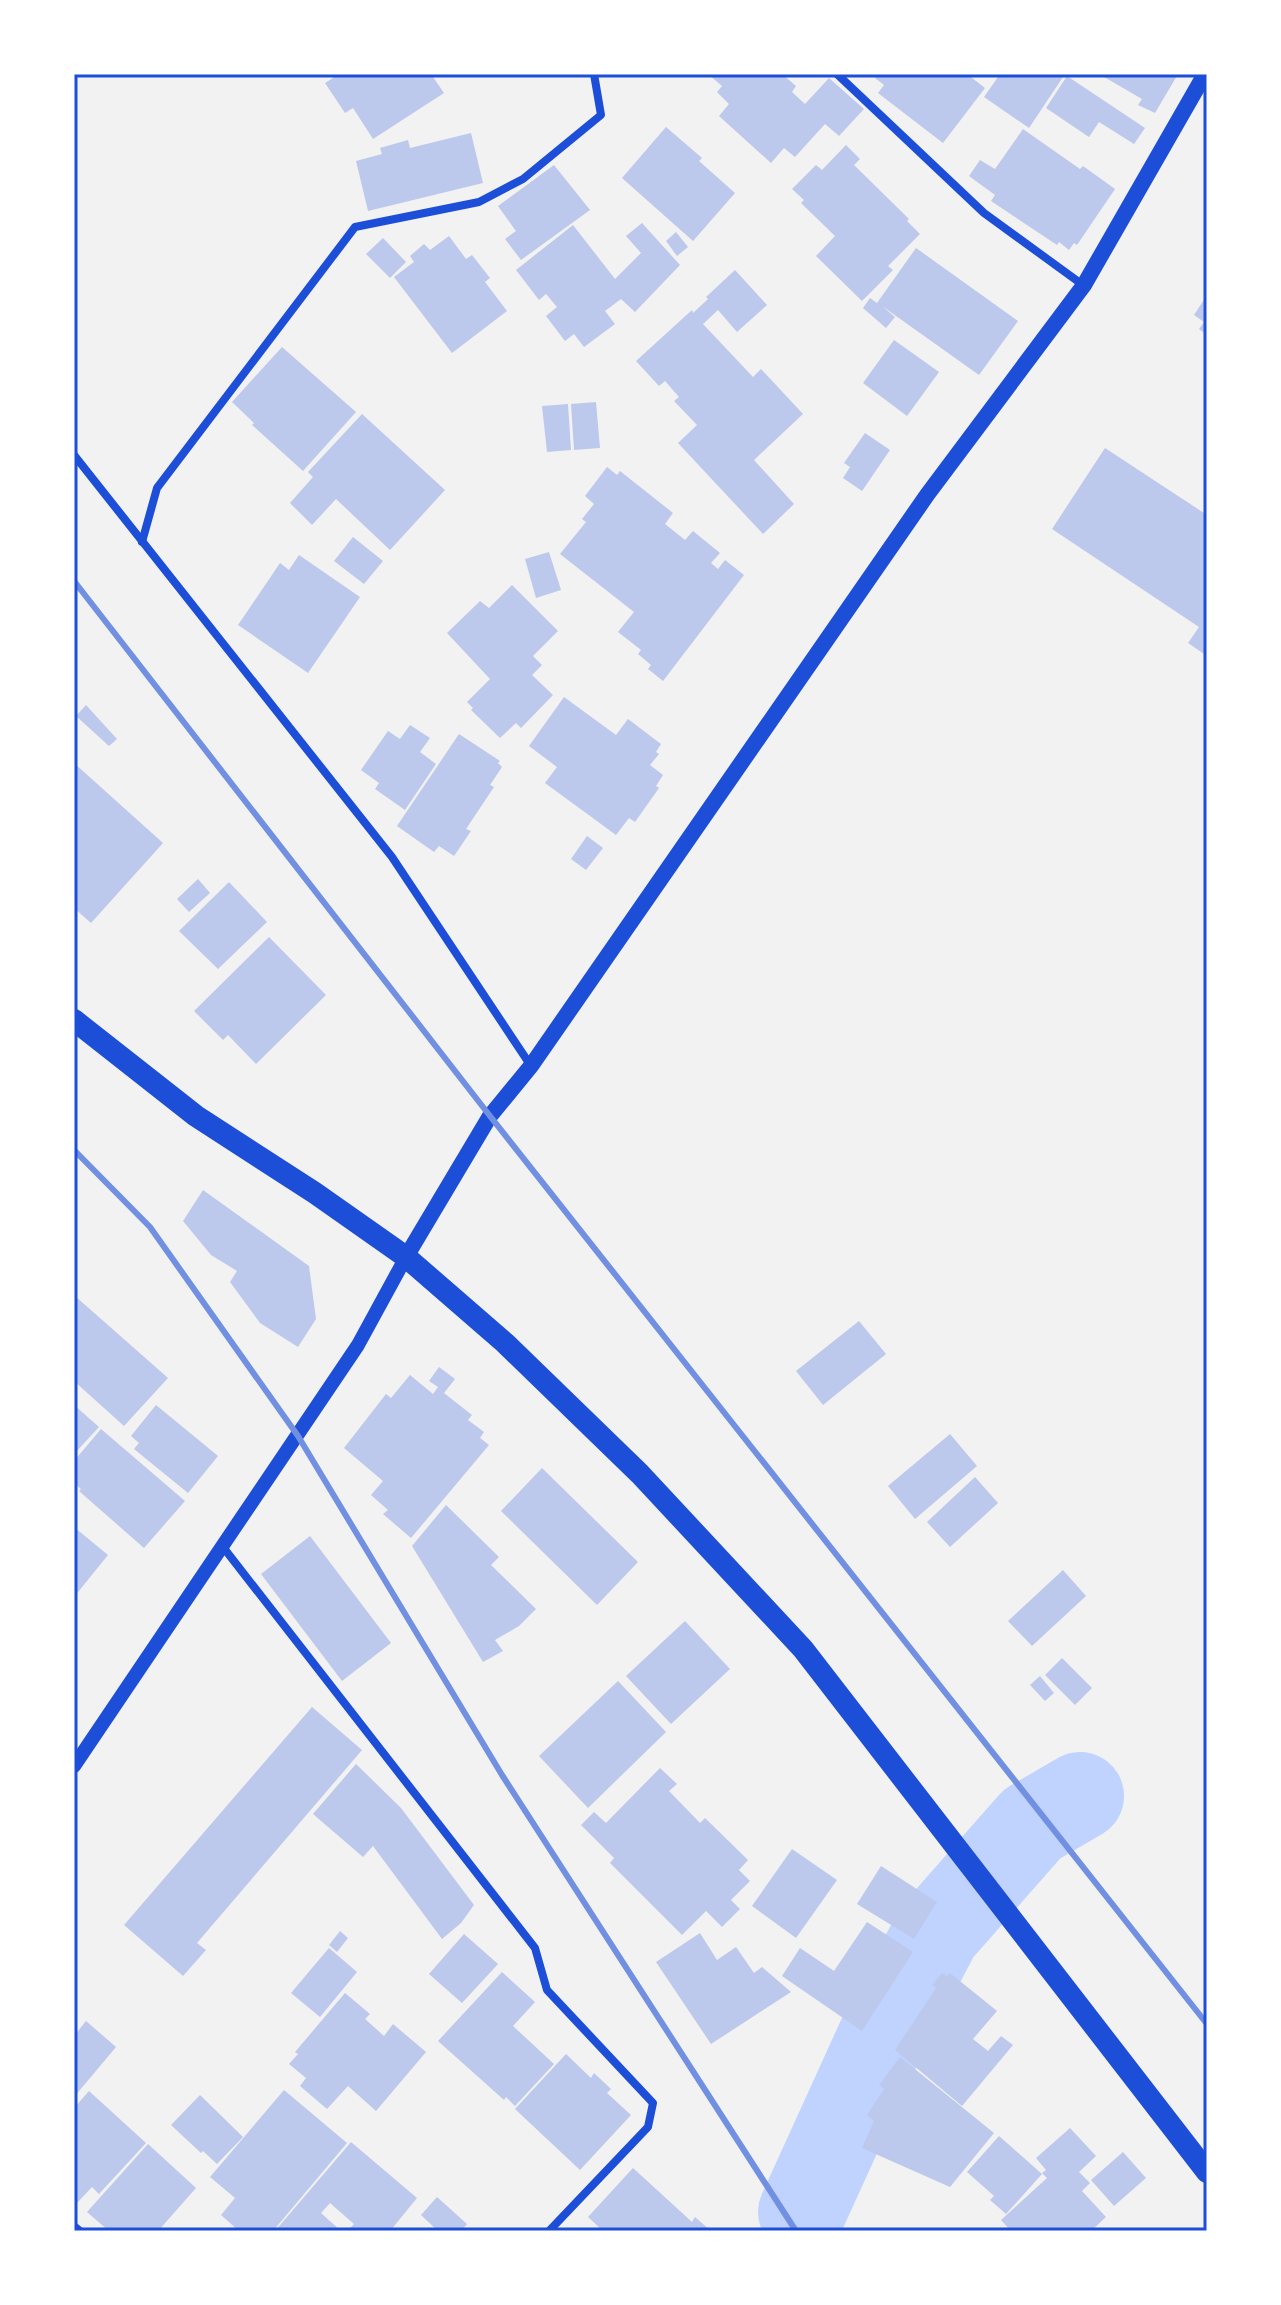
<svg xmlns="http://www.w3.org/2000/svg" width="1281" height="2305" font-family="'DejaVu Sans',sans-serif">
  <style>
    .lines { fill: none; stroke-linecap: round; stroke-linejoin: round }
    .river { stroke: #bfd3fe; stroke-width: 88 }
    .building { fill: #bdc9ec }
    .minor { stroke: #1d4ed8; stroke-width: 8 }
    .tertiary { stroke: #1d4ed8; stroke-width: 14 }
    .secondary { stroke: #1d4ed8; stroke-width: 16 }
    .trunk { stroke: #1d4ed8; stroke-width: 22 }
    .rail { stroke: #7290e2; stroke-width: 6 }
    .neatline { fill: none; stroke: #1d4ed8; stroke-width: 3 }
  </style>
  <rect width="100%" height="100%" fill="#f2f2f2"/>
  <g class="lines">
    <polyline class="river" points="802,2212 883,2034 937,1932 1032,1824 1080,1796"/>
  </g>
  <g class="building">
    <polygon points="331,74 431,74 444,93 373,139 353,108 345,113 325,83 333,78"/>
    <polygon points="708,74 782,74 796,86 792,92 805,104 829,78 864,109 839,136 825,124 795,157 784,148 771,163 719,116 729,104 717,92 722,86"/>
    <polygon points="878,74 967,74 985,88 943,143 878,93 884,85 875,78"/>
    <polygon points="1000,74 1065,74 1029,128 984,97"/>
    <polygon points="1099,74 1178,74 1155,113 1138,105 1142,99"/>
    <polygon points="1067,76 1145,128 1134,144 1099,122 1089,137 1046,108"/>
    <polygon points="666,127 702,158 699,161 735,193 693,241 622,178"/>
    <polygon points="1023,129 1080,169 1083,166 1115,189 1077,245 1074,243 1069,250 1059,242 1057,245 991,201 995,195 969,176 980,160 995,169"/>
    <polygon points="471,133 483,183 368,211 356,161 382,154 380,148 408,140 410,148"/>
    <polygon points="846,145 860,159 854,165 909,219 907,221 920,234 888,266 893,270 862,301 816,256 835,236 801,203 804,200 792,189 816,165 822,170"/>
    <polygon points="554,165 590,210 521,260 505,239 516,231 498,206"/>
    <polygon points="642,223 680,265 635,312 621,299 605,311 615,324 584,347 574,334 565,341 546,316 557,307 546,294 539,300 516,270 573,225 615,279 641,253 626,236"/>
    <polygon points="676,232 688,247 677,256 666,241"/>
    <polygon points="449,236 466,259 472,255 490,278 485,282 507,311 452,353 394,277 414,262 410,256 424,244 430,250"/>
    <polygon points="383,238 406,262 390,278 366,254"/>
    <polygon points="916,248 1018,321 979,375 882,306 895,317 886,328 863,308 870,298 877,303"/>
    <polygon points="735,270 767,305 737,332 718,310 703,324 753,377 761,369 803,414 754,460 794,504 763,534 678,443 697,425 674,401 679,397 665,381 659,386 636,361 692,310 693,313 708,299 706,297"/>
    <polygon points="1207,295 1207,335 1199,329 1204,322 1194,315"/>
    <polygon points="894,340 939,372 907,416 863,383"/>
    <polygon points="282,347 356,412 303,471 252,425 254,423 232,402"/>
    <polygon points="596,402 600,448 574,450 571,404"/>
    <polygon points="568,404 571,450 547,452 542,406"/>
    <polygon points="362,414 445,490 390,550 336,499 312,525 290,503 313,477 308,472"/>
    <polygon points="865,433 890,450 862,491 843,478 850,467 844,463"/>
    <polygon points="1105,448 1207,515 1207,656 1188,643 1199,627 1052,529"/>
    <polygon points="607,467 617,475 620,471 673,513 665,524 685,540 693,531 720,553 711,563 718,569 725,560 744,575 663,681 648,669 651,665 638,654 641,650 618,632 634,612 560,554 586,522 582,519 594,504 585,496"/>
    <polygon points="353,537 383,561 364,584 334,561"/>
    <polygon points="549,552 561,590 536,598 525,559"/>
    <polygon points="299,555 360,597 308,673 238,625 280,563 289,570"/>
    <polygon points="512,585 558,631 533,656 542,665 532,675 553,695 521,728 516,723 500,738 471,710 473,708 467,702 490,679 447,633 480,601 489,608"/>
    <polygon points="564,697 616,735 628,719 661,744 656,752 659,754 650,765 663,775 656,786 659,788 635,822 629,818 616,835 545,783 557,767 529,746"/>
    <polygon points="86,705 117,739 109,746 76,716"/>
    <polygon points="410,725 430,738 420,752 436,764 405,810 375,789 379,783 361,770 388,731 400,739"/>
    <polygon points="459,734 500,761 498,763 502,767 490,785 494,787 466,829 471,831 454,856 439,846 434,852 397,826"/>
    <polygon points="74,763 163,843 91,923 74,908"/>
    <polygon points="587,836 603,848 586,870 571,859"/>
    <polygon points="198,879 210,893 189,912 177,899"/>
    <polygon points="229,882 267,922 218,969 179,931"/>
    <polygon points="269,937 326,995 256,1064 228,1035 223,1040 194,1011"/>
    <polygon points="203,1190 309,1266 316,1319 298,1347 260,1323 230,1282 237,1271 211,1255 183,1221"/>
    <polygon points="75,1296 168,1378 124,1426 74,1381"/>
    <polygon points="859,1321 886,1354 823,1405 796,1371"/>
    <polygon points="439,1367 455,1379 444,1393 472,1415 468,1420 484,1432 480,1438 489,1445 411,1538 383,1514 388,1510 371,1495 383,1481 344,1448 386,1394 391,1398 410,1375 433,1394 438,1387 429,1381"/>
    <polygon points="74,1405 99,1427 74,1454"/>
    <polygon points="156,1405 218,1456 188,1493 134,1449 139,1443 131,1436"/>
    <polygon points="101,1429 185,1501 144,1548 79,1491 81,1489 74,1483 74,1461"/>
    <polygon points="950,1434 977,1466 915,1519 888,1486"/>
    <polygon points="542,1468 638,1562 597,1605 501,1511"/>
    <polygon points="975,1477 998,1503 950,1547 927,1522"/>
    <polygon points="446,1505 499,1557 491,1565 536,1609 519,1626 495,1640 503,1651 483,1662 412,1546"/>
    <polygon points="74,1527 108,1555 74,1597"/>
    <polygon points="310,1536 391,1643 342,1681 261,1574"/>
    <polygon points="1063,1570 1086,1596 1032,1646 1008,1621"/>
    <polygon points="685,1621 730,1669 671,1724 626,1676"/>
    <polygon points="1062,1658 1092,1688 1075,1705 1045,1675"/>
    <polygon points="1040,1676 1054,1693 1045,1701 1030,1685"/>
    <polygon points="618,1681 666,1732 588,1808 539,1756"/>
    <polygon points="312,1707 362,1750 197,1943 206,1950 183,1976 124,1925"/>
    <polygon points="356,1764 401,1808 474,1905 461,1923 442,1939 373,1846 363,1857 313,1814"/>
    <polygon points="660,1768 677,1784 669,1791 700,1823 705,1818 748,1860 739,1870 750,1881 731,1900 740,1909 722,1927 706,1911 682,1935 610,1863 614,1858 581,1825 594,1812 606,1823"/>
    <polygon points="792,1849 837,1880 796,1938 752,1906"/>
    <polygon points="881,1866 937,1902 914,1939 857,1904"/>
    <polygon points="867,1922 913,1952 862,2031 782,1976 800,1948 834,1971"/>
    <polygon points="340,1931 348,1938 337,1952 329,1945"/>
    <polygon points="700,1933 717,1960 736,1947 754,1973 762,1967 791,1992 711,2044 656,1962"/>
    <polygon points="464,1934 498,1964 462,2003 429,1974"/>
    <polygon points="329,1948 357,1972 320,2017 291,1993"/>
    <polygon points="502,1972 535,2002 513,2026 554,2064 515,2106 506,2097 504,2100 438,2041"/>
    <polygon points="942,1973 947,1976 950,1973 997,2011 973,2039 988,2051 1001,2036 1013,2045 962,2106 895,2050 936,1988 932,1985"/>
    <polygon points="345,1993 370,2014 365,2019 384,2036 393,2024 426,2052 376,2111 348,2086 327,2109 300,2086 306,2078 289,2064 298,2054 295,2052"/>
    <polygon points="86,2021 116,2047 74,2097 74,2036"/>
    <polygon points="566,2054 591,2078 594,2073 611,2089 607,2093 631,2115 580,2170 515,2109"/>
    <polygon points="900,2057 994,2133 950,2187 862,2148 874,2121 867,2115 884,2089 879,2085"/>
    <polygon points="284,2090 347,2143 273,2231 239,2231 221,2215 235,2198 210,2177"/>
    <polygon points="89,2091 146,2143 99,2194 92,2187 77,2203 74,2201 74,2108"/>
    <polygon points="200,2095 243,2137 217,2164 203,2151 201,2153 171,2125"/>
    <polygon points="1070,2128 1096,2156 1079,2172 1090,2183 1082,2191 1106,2217 1091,2231 1011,2231 1001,2220 1047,2178 1042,2173 1046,2170 1036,2158"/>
    <polygon points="999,2136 1042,2174 1006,2214 990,2200 994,2196 967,2172"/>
    <polygon points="351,2142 417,2198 390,2231 347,2231 354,2224 330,2203 321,2213 341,2231 275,2231"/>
    <polygon points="148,2144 196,2188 158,2231 109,2231 87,2212"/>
    <polygon points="1123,2152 1146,2178 1114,2206 1091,2180"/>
    <polygon points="633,2168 692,2222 695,2217 711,2231 603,2231 588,2217"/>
    <polygon points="437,2197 467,2224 461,2231 438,2231 421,2215"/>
  </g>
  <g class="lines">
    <g class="minor">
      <polyline points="837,74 984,213 1083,285"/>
      <polyline points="74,455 392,857 531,1066"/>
      <polyline points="142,542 157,488 355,227 479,202 523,179 601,115 594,74"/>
      <polyline points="223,1547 535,1948 547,1990 653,2103 648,2127 549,2231"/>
      <polyline points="74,2226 80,2231"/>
    </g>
    <polyline class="tertiary" points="74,1766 358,1345 406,1257"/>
    <polyline class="secondary" points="406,1257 490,1116 531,1066 927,495 1084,285 1205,74"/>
    <polyline class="trunk" points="74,1020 196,1116 315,1193 406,1257 505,1343 640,1474 803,1649 1207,2172"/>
    <g class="rail">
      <polyline points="74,581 490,1116 1207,2024"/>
      <polyline points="74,1150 150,1227 298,1436 502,1775 796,2231"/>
    </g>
  </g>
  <rect width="1281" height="2305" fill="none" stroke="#ffffff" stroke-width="152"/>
  <rect x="76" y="76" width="1129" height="2153" class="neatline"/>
</svg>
